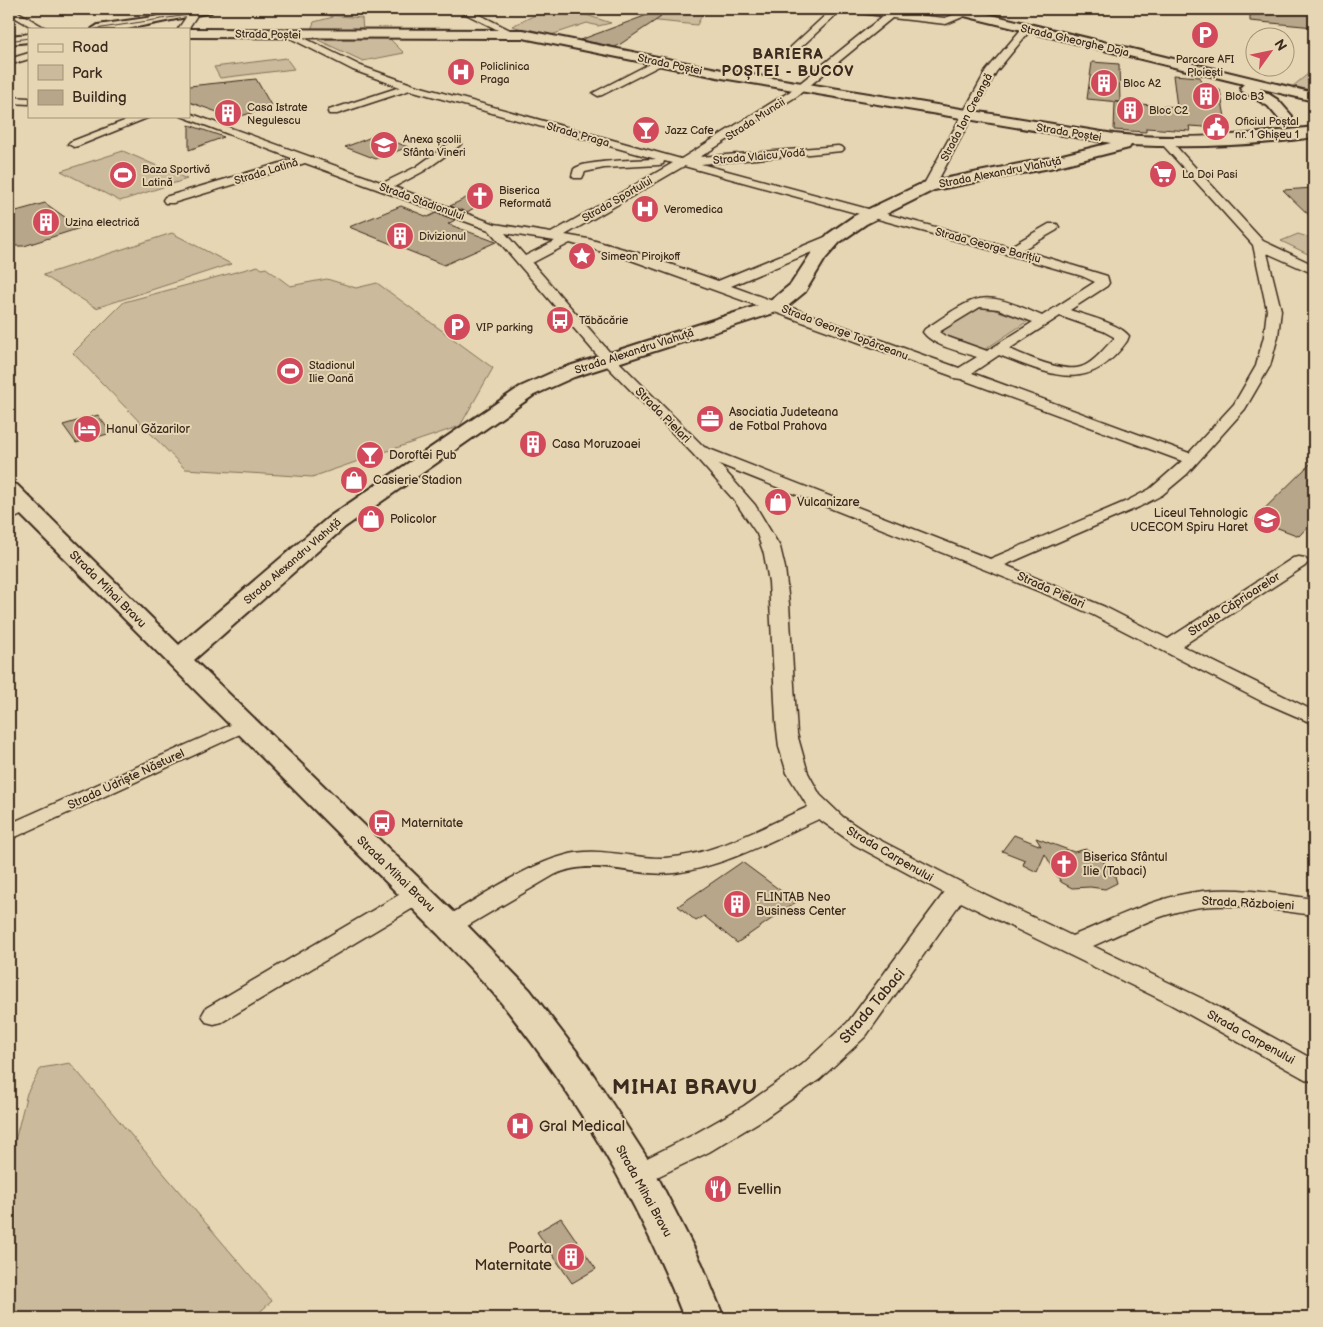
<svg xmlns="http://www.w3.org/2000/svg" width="1323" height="1327" font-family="'Balsamiq Sans',sans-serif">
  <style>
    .green { fill: #cbba9b; stroke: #83725c }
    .building { fill: #b7a689; stroke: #3b2a1e }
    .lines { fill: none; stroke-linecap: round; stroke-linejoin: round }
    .street-casing { stroke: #3b2a1e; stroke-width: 3 }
    .secondary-casing { stroke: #3b2a1e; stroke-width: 4 }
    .street { fill: #e7d6b3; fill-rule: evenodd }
    .secondary { fill: #e7d6b3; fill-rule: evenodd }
    .tram { stroke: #3b2a1e; stroke-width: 1 }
    .labels { text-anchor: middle; stroke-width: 4; stroke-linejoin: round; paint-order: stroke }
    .far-street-label { font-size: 11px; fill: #3b2a1e; stroke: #e7d6b3 }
    .far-poi-label { font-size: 11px; fill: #3b2a1e; stroke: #e7d6b3; text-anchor: start }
    .poi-label { font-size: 12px; fill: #3b2a1e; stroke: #e7d6b3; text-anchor: start }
    .street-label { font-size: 12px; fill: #3b2a1e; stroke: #e7d6b3 }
    .far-district-label { font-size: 15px; font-weight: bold; letter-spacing: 1px; fill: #3b2a1e; stroke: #e7d6b3 }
    .near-street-label { font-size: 15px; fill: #3b2a1e; stroke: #e7d6b3 }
    .near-poi-label { font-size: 15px; fill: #3b2a1e; stroke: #e7d6b3; text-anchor: start }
    .near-district-label { font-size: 21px; font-weight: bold; letter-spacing: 1px; fill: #3b2a1e; stroke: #e7d6b3 }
  </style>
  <rect width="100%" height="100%" fill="#e7d6b3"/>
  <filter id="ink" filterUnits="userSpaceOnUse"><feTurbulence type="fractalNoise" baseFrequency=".02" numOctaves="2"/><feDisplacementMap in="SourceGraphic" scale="10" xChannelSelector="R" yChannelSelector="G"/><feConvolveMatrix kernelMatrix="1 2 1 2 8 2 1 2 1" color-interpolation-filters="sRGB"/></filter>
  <g filter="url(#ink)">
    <g class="green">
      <polygon points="548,9 568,9 611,23 598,26 587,23 548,36 512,26"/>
      <polygon points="651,9 658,9 703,13 697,25 639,19"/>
      <polygon points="906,9 947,9 962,13 938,20 900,15"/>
      <polygon points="329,15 362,18 363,32 310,32 314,22 333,17"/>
      <polygon points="389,38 404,53 363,61 318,40 323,39"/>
      <polygon points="286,58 294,69 220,78 214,67"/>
      <polygon points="1313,70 1314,91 1293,86"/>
      <polygon points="123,151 187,179 120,201 61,171"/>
      <polygon points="172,233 231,264 96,308 43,275"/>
      <polygon points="1298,234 1314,239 1314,257 1281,241"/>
      <polygon points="258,266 262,269 266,268 290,286 327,279 356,288 377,283 493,368 460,426 312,477 185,469 73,353 124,302"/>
      <polygon points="983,306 1028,321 984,350 938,333"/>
      <polygon points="70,1063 272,1301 253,1318 9,1318 9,1165 27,1093 41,1068"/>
    </g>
    <g class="building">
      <polygon points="1250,9 1314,9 1314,27 1250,21"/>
      <polygon points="658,11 661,17 619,45 615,47 580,40"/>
      <polygon points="1092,62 1119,64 1120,102 1087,99"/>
      <polygon points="1173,75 1200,77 1202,89 1220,90 1225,117 1220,117 1223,128 1189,126 1190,131 1146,128 1146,132 1114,130 1115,102 1177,107"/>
      <polygon points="256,79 272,107 234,118 189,102 189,86"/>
      <polygon points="189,125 224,137 189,150"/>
      <polygon points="377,135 408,147 376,159 345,147"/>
      <polygon points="1314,188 1314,220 1283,190"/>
      <polygon points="468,197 474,208 467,212 450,206"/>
      <polygon points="45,203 80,228 24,246 16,246 9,244 9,213"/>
      <polygon points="401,206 428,217 436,213 455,220 448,224 496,242 444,265 349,227"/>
      <polygon points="98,415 111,433 76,443 63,425"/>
      <polygon points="1314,460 1314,520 1299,536 1254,519"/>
      <polygon points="1014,835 1041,846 1036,838 1074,852 1086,849 1097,854 1103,862 1113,869 1117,883 1105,889 1090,887 1072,888 1061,882 1045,854 1037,872 1023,865 1025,860 1002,851"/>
      <polygon points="742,862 796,902 737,943 704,916 696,921 678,906"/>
      <polygon points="561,1218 596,1269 572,1283 537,1232"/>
    </g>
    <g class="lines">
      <g class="street-casing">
        <g id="street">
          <polygon points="9,9 13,9 47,29 35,29 9,14"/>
          <polygon points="194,9 199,12 188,29 178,29 191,10"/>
          <polygon points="456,9 468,9 516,33 511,36 508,35"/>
          <polygon points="832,9 842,9 797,51 791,51 791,47"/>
          <path d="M 848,9 L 889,11 L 892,9 L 901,9 L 898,13 L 945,18 L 967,10 L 972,13 L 946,24 L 892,18 L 797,96 L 700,157 L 838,146 L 842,147 L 844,149 L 842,151 L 701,164 L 1009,247 L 1049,224 L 1057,224 L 1059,227 L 1057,230 L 1022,250 L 1107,276 L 1109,283 L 1107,286 L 1070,310 C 1086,316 1119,323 1129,336 L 1127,341 C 1089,395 1051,375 999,355 L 972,373 L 1189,453 L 1234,404 L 1256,366 L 1264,336 L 1267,310 L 1253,245 L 1162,144 L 1160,142 L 1162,140 L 1170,140 L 1263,241 L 1314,265 L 1314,274 L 1267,253 L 1281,310 L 1278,336 L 1270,366 L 1245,409 L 1187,474 L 1162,495 L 1139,507 L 1005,565 L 1105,607 L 1168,639 L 1293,558 L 1299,557 L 1305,558 L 1308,562 L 1305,566 L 1182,646 L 1314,711 L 1314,724 L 1261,701 L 1093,615 L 1041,592 L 719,464 L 755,505 L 780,547 L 785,568 L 789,604 L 797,734 L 808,773 L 820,795 L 843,817 L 870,835 L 976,890 L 1072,936 C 1114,919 1156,896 1203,891 C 1239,887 1278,894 1314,899 L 1314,915 C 1273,910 1230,901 1189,909 C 1155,916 1124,932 1093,946 L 1207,1001 L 1314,1060 L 1314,1082 L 1305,1079 L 1170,1004 L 961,902 L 866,1036 L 820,1079 L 762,1120 L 709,1152 L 638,1186 L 629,1183 L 625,1175 L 629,1167 L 691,1136 L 744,1106 L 802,1065 L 848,1022 L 944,893 L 855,845 L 819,819 C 772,840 726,866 675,873 C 634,878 593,856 554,875 L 457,932 L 449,934 L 441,932 L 438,926 L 441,920 C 477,899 526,865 566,855 C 599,846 632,859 665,858 C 716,855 762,827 808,807 L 787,773 L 779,747 L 776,721 L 769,582 L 764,554 L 757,534 L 734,500 L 693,454 L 603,362 L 489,230 L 305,163 L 173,203 L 165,203 L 163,200 L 165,197 L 294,159 L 181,116 L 189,116 L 189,113 L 383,183 L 416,167 L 451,142 L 459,142 L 461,144 L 459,146 L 424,171 L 394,187 L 495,224 L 551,233 L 673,163 L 664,161 L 663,164 L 659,165 L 604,168 L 585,172 L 582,178 L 574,178 L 572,176 L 574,169 C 584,160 641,160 656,159 L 410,90 L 337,114 L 329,114 L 328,112 L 329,110 L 400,87 L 353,70 L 288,37 L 288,33 L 294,33 L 361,66 L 414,85 L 681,159 L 789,92 L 883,16 L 852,12 ZM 684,166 L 1006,254 L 1082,276 L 1095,282 L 1042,316 C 1022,308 994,292 972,301 C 956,307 940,320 925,329 L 923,332 C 934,347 961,351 977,357 L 959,368 L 731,286 L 838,241 L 840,238 L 838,235 L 830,235 L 718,281 L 638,253 L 588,239 L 565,235 ZM 505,233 L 555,241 L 525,256 ZM 570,243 L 628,259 L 952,376 L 954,378 L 961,379 L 1182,461 L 1150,489 L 1127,501 L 990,559 L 704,447 L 613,356 L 532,263 ZM 980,307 L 998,309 L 1033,322 L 987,351 L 945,336 L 939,332 ZM 1060,316 L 1103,331 L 1114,337 L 1114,339 C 1104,348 1094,363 1081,367 C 1062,373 1027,356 1009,349 Z"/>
          <polygon points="1027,25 1032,28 996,72 935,186 933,188 925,188 923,186 986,71 1024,26"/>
          <polygon points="29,53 29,59 9,65 9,59"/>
          <polygon points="659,59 664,62 663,64 602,95 598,96 593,93"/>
          <polygon points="9,97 29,98 29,104 9,103"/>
          <polygon points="137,116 152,116 78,146 74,147 68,144 70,142"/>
          <polygon points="25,502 31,504 33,507 31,510 9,521 9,509"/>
          <polygon points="244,719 251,721 254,725 251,729 9,840 9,824"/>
          <polygon points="417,887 425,889 428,895 425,901 222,1022 214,1024 206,1022 202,1015 206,1008 409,889"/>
        </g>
      </g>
      <g class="secondary-casing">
        <g id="secondary">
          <polygon points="190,9 212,9 211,12 127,29 92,29 98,25 153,17"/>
          <polygon points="947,9 967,9 1314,93 1314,101 1259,88 1278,100 1292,116 1289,119 1279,119 1268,106 1242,91 1240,88 1244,84 948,12"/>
          <path d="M 189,29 L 523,30 L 722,70 L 1114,134 C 1180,141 1248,135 1314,127 L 1314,137 C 1254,146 1191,148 1131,145 L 1129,148 L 1050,168 L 934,190 L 866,224 L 840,242 L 825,259 L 805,292 L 783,310 L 574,377 L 534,395 L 345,527 L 194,660 L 460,918 L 530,990 L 587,1065 L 651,1164 L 702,1264 L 724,1318 L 684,1318 C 642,1207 581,1104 507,1010 C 487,983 461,959 438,934 L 9,503 L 9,483 L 17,485 L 179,645 L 329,517 L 520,387 L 560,369 L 769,302 L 791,284 L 812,252 L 828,234 L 854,216 L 923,183 L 1050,158 L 1111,143 L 722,78 L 523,38 L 189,37 Z"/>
          <polygon points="29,34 29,42 9,44 9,36"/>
        </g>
      </g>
      <use href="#street" class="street"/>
      <use href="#secondary" class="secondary"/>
      <g class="tram">
        <polyline points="95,29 181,16 210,9"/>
        <polyline points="9,41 29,38"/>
      </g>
    </g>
  </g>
  <defs>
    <g id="parking-disc" transform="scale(1.4375)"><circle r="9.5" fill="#d1495b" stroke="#e7d6b3"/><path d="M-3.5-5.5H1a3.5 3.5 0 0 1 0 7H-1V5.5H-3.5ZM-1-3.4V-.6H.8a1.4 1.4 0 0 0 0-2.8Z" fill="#fff"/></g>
    <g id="hospital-disc" transform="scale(1.4375)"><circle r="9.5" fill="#d1495b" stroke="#e7d6b3"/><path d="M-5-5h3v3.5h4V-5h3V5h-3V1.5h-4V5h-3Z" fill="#fff"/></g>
    <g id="building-disc" transform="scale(1.4375)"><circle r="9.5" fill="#d1495b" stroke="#e7d6b3"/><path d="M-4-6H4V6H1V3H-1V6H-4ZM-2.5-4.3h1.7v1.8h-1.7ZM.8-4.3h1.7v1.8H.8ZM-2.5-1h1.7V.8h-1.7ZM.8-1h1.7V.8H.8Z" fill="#fff"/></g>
    <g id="civic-disc" transform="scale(1.4375)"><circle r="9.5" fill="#d1495b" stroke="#e7d6b3"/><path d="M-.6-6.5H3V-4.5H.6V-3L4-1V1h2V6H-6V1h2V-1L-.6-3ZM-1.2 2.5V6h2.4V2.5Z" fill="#fff"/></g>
    <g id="bar-disc" transform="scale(1.4375)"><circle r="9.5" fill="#d1495b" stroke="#e7d6b3"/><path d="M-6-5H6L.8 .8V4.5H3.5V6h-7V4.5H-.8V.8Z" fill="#fff"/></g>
    <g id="school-disc" transform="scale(1.4375)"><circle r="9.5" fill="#d1495b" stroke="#e7d6b3"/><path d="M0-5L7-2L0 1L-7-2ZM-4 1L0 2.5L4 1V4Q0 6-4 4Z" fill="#fff"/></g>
    <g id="supermarket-disc" transform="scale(1.4375)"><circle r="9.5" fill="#d1495b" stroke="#e7d6b3"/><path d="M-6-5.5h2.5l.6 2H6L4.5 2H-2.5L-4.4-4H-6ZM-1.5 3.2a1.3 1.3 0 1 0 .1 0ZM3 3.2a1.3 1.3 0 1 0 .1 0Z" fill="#fff"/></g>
    <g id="stadium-disc" transform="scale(1.4375)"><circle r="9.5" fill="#d1495b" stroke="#e7d6b3"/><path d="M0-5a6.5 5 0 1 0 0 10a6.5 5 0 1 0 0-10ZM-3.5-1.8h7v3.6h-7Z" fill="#fff"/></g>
    <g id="church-disc" transform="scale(1.4375)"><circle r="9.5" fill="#d1495b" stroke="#e7d6b3"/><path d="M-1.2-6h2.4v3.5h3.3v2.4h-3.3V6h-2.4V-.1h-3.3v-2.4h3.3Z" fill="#fff"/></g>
    <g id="sight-disc" transform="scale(1.4375)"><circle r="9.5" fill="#d1495b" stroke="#e7d6b3"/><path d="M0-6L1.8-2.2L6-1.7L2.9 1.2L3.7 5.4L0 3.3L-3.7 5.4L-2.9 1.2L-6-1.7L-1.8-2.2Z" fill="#fff"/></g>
    <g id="bus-disc" transform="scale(1.4375)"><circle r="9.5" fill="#d1495b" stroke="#e7d6b3"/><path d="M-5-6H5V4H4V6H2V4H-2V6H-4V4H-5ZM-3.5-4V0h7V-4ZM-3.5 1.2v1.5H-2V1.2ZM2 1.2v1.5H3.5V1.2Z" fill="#fff"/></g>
    <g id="office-disc" transform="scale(1.4375)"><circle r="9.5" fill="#d1495b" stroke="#e7d6b3"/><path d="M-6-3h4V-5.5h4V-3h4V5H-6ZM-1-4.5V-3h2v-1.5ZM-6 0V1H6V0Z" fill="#fff"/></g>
    <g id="hotel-disc" transform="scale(1.4375)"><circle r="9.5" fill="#d1495b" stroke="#e7d6b3"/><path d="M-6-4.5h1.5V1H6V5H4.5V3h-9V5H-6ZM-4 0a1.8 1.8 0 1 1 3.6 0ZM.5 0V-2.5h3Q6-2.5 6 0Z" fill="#fff"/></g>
    <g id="shop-disc" transform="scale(1.4375)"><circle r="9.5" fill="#d1495b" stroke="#e7d6b3"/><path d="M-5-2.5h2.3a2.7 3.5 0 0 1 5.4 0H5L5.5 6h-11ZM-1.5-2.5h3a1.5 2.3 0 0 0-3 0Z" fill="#fff"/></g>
    <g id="restaurant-disc" transform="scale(1.4375)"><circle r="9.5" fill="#d1495b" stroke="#e7d6b3"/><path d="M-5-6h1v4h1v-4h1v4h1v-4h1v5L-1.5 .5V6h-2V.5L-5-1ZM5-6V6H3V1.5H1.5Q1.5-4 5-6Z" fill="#fff"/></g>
  </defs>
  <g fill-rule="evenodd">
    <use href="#parking-disc" x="1205" y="35"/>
    <use href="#hospital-disc" x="461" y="72"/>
    <use href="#building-disc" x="1104" y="83"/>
    <use href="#building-disc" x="1206" y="96"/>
    <use href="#building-disc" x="1130" y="110"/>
    <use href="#building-disc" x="228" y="113"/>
    <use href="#civic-disc" x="1216" y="127"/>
    <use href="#bar-disc" x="646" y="130"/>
    <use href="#school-disc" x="384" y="145"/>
    <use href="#supermarket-disc" x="1163" y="174"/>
    <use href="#stadium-disc" x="123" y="175"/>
    <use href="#church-disc" x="480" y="196"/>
    <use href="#hospital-disc" x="645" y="209"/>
    <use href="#building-disc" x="46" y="222"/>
    <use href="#building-disc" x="400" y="236"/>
    <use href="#sight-disc" x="582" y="256"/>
    <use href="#bus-disc" x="560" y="320"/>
    <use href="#parking-disc" x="457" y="327"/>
    <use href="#stadium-disc" x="290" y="371"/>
    <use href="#office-disc" x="710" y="419"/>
    <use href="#hotel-disc" x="87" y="429"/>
    <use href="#building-disc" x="533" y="444"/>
    <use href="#bar-disc" x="370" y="455"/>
    <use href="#shop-disc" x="354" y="480"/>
    <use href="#shop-disc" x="778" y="502"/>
    <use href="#shop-disc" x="371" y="519"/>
    <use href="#school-disc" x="1267" y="520"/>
    <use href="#bus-disc" x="382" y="823"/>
    <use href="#church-disc" x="1064" y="864"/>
    <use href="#building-disc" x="737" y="904"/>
    <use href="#hospital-disc" x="520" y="1126"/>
    <use href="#restaurant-disc" x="718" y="1189"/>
    <use href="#building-disc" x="571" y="1257"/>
  </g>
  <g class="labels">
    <g class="far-street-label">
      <text transform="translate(268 34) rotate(1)" y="4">Strada Poștei</text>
      <text transform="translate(1075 40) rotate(13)" y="4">Strada Gheorghe Doja</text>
      <text transform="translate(670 64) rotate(12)" y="4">Strada Poștei</text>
      <text transform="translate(966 117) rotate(-62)" y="4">Strada Ion Creangă</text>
      <text transform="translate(755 119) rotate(-33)" y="4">Strada Muncii</text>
      <text transform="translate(1069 132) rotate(9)" y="4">Strada Poștei</text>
      <text transform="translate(578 134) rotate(16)" y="4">Strada Praga</text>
      <text transform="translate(759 156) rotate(-5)" y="4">Strada Vlaicu Vodă</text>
      <text transform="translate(266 171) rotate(-17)" y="4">Strada Latină</text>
      <text transform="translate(1000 172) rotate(-11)" y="4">Strada Alexandru Vlahuță</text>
      <text transform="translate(617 199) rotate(-30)" y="4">Strada Sportului</text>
      <text transform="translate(422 201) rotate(20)" y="4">Strada Stadionului</text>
      <text transform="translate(988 245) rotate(15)" y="4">Strada George Barițiu</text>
      <text transform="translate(845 332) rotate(21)" y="4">Strada George Topârceanu</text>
      <text transform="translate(634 351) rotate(-18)" y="4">Strada Alexandru Vlahuță</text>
      <text transform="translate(292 561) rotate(-41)" y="4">Strada Alexandru Vlahuță</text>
    </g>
    <g class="far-poi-label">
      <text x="1205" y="63" text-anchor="middle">Parcare AFI<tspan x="1205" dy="13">Ploiești</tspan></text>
      <text x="480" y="70">Policlinica<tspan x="480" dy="13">Praga</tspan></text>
      <text x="1123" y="87">Bloc A2</text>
      <text x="1225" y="100">Bloc B3</text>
      <text x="247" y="111">Casa Istrate<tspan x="247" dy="13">Negulescu</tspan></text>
      <text x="1149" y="114">Bloc C2</text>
      <text x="1235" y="125">Oficiul Poștal<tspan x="1235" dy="13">nr. 1 Ghișeu 1</tspan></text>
      <text x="665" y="134">Jazz Cafe</text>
      <text x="403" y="143">Anexa școlii<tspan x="403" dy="13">Sfânta Vineri</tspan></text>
      <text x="142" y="173">Baza Sportivă<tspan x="142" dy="13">Latină</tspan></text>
      <text x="1182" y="178">La Doi Pasi</text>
      <text x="499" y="194">Biserica<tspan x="499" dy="13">Reformată</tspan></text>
      <text x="664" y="213">Veromedica</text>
      <text x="65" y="226">Uzina electrică</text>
      <text x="419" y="240">Divizionul</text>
      <text x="601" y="260">Simeon Pirojkoff</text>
      <text x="579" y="324">Tăbăcărie</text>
      <text x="476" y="331">VIP parking</text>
      <text x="309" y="369">Stadionul<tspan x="309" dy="13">Ilie Oană</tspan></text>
    </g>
    <g class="poi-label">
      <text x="729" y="416">Asociatia Judeteana<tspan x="729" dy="14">de Fotbal Prahova</tspan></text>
      <text x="106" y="433">Hanul Găzarilor</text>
      <text x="552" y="448">Casa Moruzoaei</text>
      <text x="389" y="459">Doroftei Pub</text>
      <text x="373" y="484">Casierie Stadion</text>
      <text x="797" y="506">Vulcanizare</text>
      <text x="1248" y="517" text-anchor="end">Liceul Tehnologic<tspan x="1248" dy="14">UCECOM Spiru Haret</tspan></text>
      <text x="390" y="523">Policolor</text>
      <text x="401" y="827">Maternitate</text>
      <text x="1083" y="861">Biserica Sfântul<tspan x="1083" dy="14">Ilie (Tabaci)</tspan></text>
      <text x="756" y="901">FLINTAB Neo<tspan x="756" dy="14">Business Center</tspan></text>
    </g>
    <g class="street-label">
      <text transform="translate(663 415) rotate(45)" y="4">Strada Pielari</text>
      <text transform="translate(108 589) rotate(45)" y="4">Strada Mihai Bravu</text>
      <text transform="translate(1051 590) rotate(24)" y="4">Strada Pielari</text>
      <text transform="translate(1234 604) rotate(-33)" y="4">Strada Căprioarelor</text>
      <text transform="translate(126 779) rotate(-25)" y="4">Strada Udriște Năsturel</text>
      <text transform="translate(890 854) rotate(30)" y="4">Strada Carpenului</text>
      <text transform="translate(396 874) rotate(44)" y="4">Strada Mihai Bravu</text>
      <text transform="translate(1248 903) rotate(3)" y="4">Strada Războieni</text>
      <text transform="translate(1251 1037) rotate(29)" y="4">Strada Carpenului</text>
      <text transform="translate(644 1191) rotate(61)" y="4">Strada Mihai Bravu</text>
    </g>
    <g class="far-district-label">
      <text x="788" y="59">BARIERA<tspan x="788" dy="17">POȘTEI - BUCOV</tspan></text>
    </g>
    <g class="near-street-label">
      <text transform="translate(872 1006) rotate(-50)" y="5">Strada Tabaci</text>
    </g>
    <g class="near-poi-label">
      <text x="539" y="1131">Gral Medical</text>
      <text x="737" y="1194">Evellin</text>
      <text x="552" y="1253" text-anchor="end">Poarta<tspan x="552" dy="17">Maternitate</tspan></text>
    </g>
    <g class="near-district-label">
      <text x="685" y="1094">MIHAI BRAVU</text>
    </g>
  </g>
  <rect width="1323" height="1327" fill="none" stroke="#e7d6b3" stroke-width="30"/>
  <rect x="15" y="15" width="1293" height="1297" fill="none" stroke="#3b2a1e" stroke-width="2" filter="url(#ink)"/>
  <rect x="28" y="28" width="162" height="90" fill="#e7d6b3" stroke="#a29177"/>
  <rect x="38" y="44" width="25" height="8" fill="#e7d6b3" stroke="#a29177"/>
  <text x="72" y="52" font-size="15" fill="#3b2a1e">Road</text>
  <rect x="38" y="65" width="25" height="15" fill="#cbba9b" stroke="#a29177"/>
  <text x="72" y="78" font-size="15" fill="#3b2a1e">Park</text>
  <rect x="38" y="90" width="25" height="15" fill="#b7a689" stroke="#a29177"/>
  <text x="72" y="102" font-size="15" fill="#3b2a1e">Building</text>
  <g transform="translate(1270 52) rotate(57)"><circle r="24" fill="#e7d6b3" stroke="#a29177"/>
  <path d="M0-4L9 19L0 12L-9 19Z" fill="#d1495b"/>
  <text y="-8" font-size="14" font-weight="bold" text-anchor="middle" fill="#3b2a1e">N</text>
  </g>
</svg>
